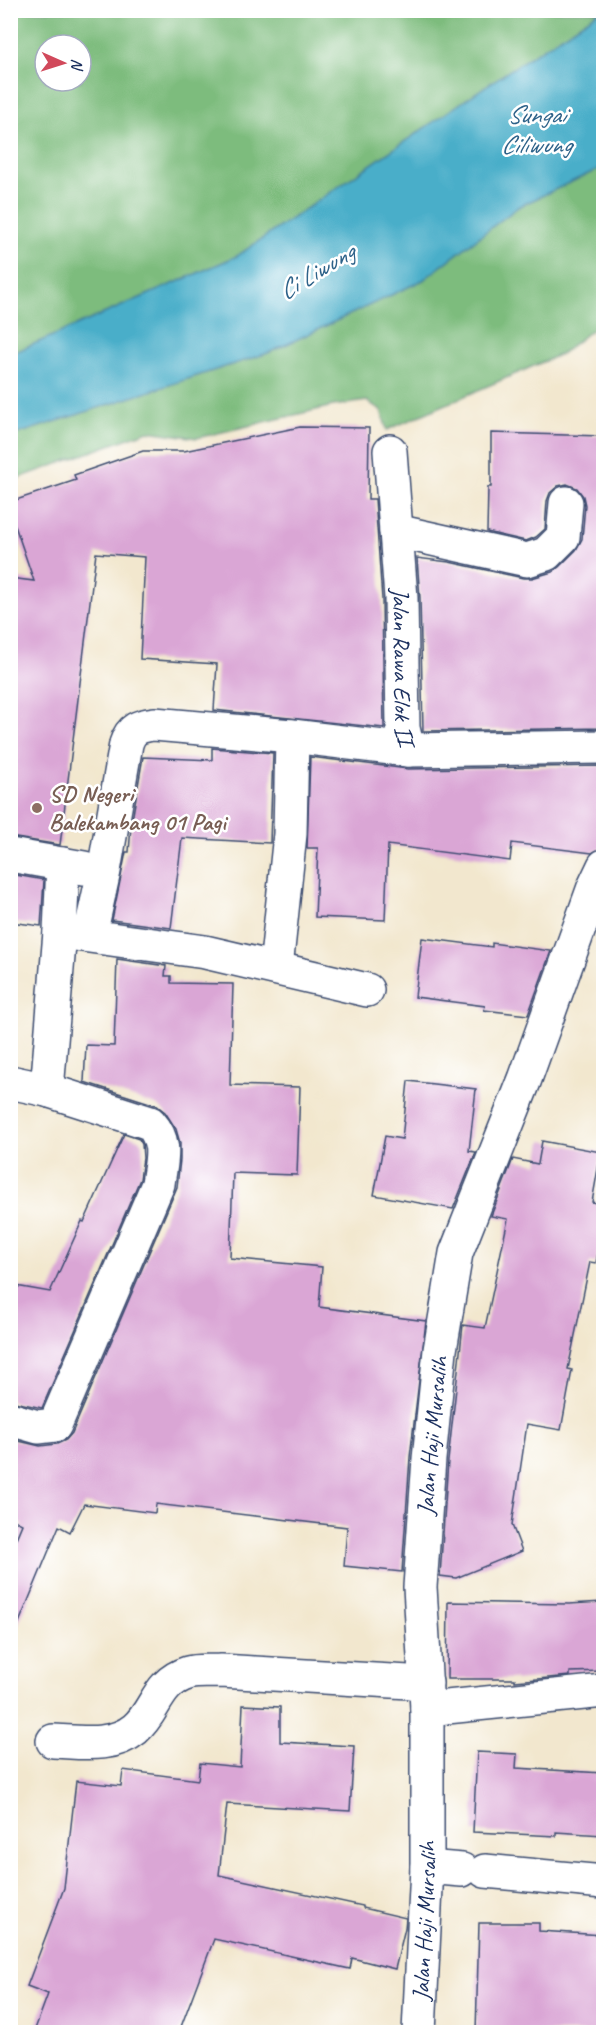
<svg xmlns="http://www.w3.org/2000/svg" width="614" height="2043" font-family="Caveat,sans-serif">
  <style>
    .forest { fill: #7dbc7d; stroke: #4c766e; stroke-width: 1.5; fill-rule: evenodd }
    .water { fill: #49aec9; stroke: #326e94; stroke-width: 1.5 }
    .building { fill: #daa6d5 }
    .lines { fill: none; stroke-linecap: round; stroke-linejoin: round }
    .minor-casing { stroke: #3b4b6f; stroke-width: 36 }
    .minor { stroke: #fff; stroke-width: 33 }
    .education-dot { fill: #8d6e63; stroke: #fff; stroke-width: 2 }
    .labels { text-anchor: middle; stroke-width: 5; stroke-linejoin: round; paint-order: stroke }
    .street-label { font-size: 24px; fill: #1b2f5e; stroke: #fff }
    .education-label { font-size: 24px; font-weight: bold; fill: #785e54; stroke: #fff; text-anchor: start }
    .water-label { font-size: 26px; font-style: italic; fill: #2d6289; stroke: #fff }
  </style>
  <rect width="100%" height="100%" fill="#fff"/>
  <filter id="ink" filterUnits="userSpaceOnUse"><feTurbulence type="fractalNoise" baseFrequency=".0167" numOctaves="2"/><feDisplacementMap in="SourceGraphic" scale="12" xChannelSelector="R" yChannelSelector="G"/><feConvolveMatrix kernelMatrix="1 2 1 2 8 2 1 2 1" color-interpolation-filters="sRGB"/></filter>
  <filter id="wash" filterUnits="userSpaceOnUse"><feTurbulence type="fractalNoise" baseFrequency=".008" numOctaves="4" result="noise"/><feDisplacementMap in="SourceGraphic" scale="24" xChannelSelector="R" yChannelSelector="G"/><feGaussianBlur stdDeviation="1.35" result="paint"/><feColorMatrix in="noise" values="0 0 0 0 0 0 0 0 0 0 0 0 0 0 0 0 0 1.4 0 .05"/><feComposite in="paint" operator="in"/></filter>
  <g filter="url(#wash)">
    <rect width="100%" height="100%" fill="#f2e7ce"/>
    <g class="forest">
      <path d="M 11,11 L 600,11 L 486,86 L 237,256 L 11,354 ZM 45,45 L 81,45 L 81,81 L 45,81 Z"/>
      <polygon points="603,167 603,321 561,354 387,430 381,410 367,401 333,406 197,438 148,431 11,481 11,436 268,353 423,280 518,207"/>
    </g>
    <polygon class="water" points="600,11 604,11 603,167 518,207 423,280 268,353 11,436 11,354 237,256 486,86"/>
    <g id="blocks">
      <g class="building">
        <polygon points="300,427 369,428 368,499 375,499 382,599 384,728 214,710 217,664 140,659 145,557 96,553 60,845 10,837 10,578 34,581 10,511 10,502 76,480 74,475 143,451 184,451"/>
        <polygon points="491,433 603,436 603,728 423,731 420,598 417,558 449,562 523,578 532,578 552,572 559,567 576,550 582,539 585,505 583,496 577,488 567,484 558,486 550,493 547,501 545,529 536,537 526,541 487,532 488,487 491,487"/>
        <polygon points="212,748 273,753 270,843 182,838 171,928 112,920 126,852 129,852 131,826 143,757 212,760"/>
        <polygon points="310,757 408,769 603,766 603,847 592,853 512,843 510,861 388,845 385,920 315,917 318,848 307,848"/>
        <polygon points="10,874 44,880 41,926 10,922"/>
        <polygon points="422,938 492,947 492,943 551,951 528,1015 484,1010 485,1006 415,997"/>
        <polygon points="117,959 166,966 165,976 171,976 171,983 233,984 230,1085 300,1087 297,1175 233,1173 230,1258 322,1267 319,1307 426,1321 410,1457 402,1572 344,1566 347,1527 156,1504 155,1513 84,1504 70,1532 59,1526 11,1642 10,1553 22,1524 10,1518 10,1439 40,1446 57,1444 66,1440 72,1433 177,1187 180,1160 180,1143 176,1129 165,1112 156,1105 84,1082 86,1045 114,1046"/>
        <polygon points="408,1081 476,1089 469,1151 476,1152 453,1209 374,1195 385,1136 402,1139"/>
        <polygon points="124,1134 139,1139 142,1144 143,1158 140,1179 42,1408 10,1401 10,1285 50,1292 82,1221 84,1222"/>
        <polygon points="542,1141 601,1152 592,1202 603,1205 603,1226 596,1263 590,1262 568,1369 572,1370 561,1430 527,1424 512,1525 522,1551 456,1578 440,1576 448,1461 463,1325 485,1328 508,1219 491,1216 513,1159 538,1164"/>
        <polygon points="448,1602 569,1604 603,1602 603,1671 570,1672 570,1676 515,1681 515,1679 447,1679"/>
        <polygon points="243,1705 280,1707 280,1742 354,1746 350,1811 227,1804 219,1875 363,1906 363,1908 406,1918 405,1928 395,1969 352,1958 350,1969 214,1939 179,2032 34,2032 48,1994 27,1986 64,1888 76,1781 121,1786 123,1770 198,1780 200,1763 240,1767"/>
        <polygon points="477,1752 517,1754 516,1768 603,1773 603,1835 556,1832 556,1836 473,1832"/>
        <polygon points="479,1923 539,1923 539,1931 603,1935 603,2032 476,2032"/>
      </g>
    </g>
  </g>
  <g filter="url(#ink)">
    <use href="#blocks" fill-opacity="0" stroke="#3b4b6f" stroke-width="1.5"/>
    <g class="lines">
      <g class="minor-casing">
        <g id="minor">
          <path id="s1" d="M 390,451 L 401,598 L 403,728 L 408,750 L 604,747"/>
          <polyline points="396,531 527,560 546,554 563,537 566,503"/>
          <polyline points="10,855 84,868"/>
          <polyline points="60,932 205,952 367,990"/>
          <path d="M 90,935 L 104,871 L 126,744 C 131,728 139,726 154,724 L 292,736 L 408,750"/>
          <polyline points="276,968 290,834 292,736"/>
          <polyline points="10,1082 47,1090 60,932 63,864"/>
          <path d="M 10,1419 L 38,1427 L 55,1425 L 158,1184 C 161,1160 168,1143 150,1123 L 47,1090"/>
          <polyline points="427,1709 604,1691"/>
          <path d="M 53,1741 C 80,1742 112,1748 135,1729 C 157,1710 156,1683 188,1673 C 197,1670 211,1672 221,1671 L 426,1683"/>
          <polyline points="427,1867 462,1870"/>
          <polyline points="485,1871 604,1882"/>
          <path id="s2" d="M 419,2032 L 427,1867 L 427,1709 L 420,1587 L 429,1459 L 440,1350 L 456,1253 L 525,1079 L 594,887 L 604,866"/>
        </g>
      </g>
      <use href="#minor" class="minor"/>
    </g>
  </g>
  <circle class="education-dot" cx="37" cy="808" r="6"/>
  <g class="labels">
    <g class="street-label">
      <text dy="8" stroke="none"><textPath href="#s1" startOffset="216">Jalan Rawa Elok II</textPath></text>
      <text dy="8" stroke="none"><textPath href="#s2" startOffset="597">Jalan Haji Mursalih</textPath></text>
      <text dy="8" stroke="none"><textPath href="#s2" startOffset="111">Jalan Haji Mursalih</textPath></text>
    </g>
    <g class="education-label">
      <text x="49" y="802">SD Negeri<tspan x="49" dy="28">Balekambang 01 Pagi</tspan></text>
    </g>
    <g class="water-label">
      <text x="536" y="123">Sungai<tspan x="536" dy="30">Ciliwung</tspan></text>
      <text transform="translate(316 271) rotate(-31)" y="9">Ci Liwung</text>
    </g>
  </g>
  <rect width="614" height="2043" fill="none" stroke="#fff" stroke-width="36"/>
  <g transform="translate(63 63) rotate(93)"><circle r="28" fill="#ffffff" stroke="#a4acbf" stroke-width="1.5"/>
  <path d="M0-4.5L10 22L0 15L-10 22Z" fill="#d1495b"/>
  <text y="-9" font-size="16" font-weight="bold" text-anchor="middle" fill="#1b2f5e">N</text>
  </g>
</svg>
